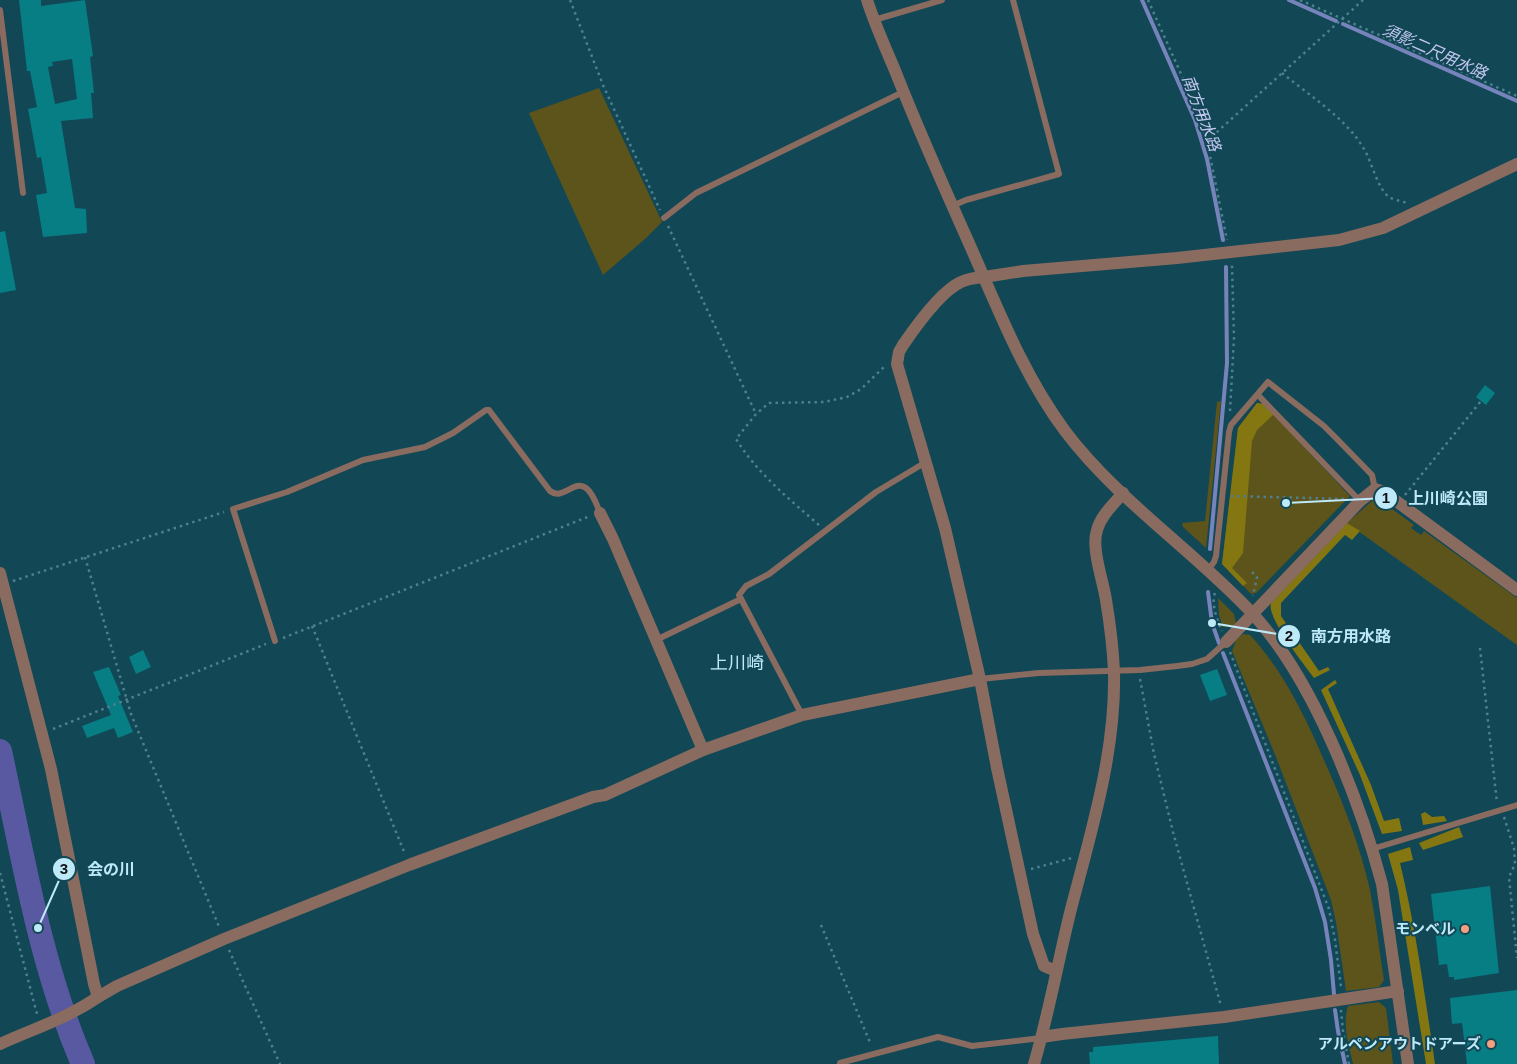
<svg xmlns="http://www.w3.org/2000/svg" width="1517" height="1064" font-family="Helvetica,'Noto Sans JP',sans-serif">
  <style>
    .green { fill: #5c541a }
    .forest { fill: #847711 }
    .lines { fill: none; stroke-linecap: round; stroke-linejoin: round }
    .stream { stroke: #7784bb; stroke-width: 4 }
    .river { stroke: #5959a1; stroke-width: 24 }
    .building { fill: #077d84; fill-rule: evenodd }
    .path { stroke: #4f808f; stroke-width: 2.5; stroke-dasharray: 2.5 4; stroke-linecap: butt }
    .service { stroke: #8a6b5f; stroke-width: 6 }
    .minor { stroke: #8a6b5f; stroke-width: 12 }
    .tertiary { stroke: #8a6b5f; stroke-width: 12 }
    .poi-dot { fill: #f2a081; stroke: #124756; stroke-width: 2 }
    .labels { text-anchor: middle; stroke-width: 4; stroke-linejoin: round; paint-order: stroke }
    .poi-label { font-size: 15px; font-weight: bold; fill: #bee9f9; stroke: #124756; text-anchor: end }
    .water-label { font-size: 16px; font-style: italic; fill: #c3c7f0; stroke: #124756 }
    .quarter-label { font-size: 18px; fill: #bee9f9; stroke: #124756 }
    .leader { fill: none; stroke: #bee9f9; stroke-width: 2 }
    .callout-dot { fill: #bee9f9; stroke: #124756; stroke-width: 2 }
    .mark-label { font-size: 15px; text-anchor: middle; font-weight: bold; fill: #111 }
    .callout-label { font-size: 16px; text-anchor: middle; font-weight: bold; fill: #bee9f9; stroke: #124756; stroke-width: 4; stroke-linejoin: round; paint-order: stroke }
  </style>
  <rect width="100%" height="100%" fill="#124756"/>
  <g class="green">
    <polygon points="599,88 662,222 645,239 603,275 529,113"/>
    <polygon points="1221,401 1206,548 1183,527 1182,523 1205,521 1217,402"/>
    <polygon points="1257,403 1264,404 1350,496 1256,593 1251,594 1222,564 1238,428"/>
    <polygon points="1373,500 1381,501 1414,525 1411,528 1421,535 1424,531 1517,598 1517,645 1347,523"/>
    <polygon points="1218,598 1234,614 1236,624 1233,627 1223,627 1219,615"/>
    <path d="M 1243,634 L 1250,635 C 1283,671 1304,714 1323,758 C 1342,800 1360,845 1370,890 C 1376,920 1379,950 1384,980 L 1379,987 L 1346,991 L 1336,922 L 1331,900 L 1276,757 L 1232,651 L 1236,640 Z"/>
    <path d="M 1379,1002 L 1386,1008 L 1393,1064 L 1353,1064 C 1349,1046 1342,1024 1348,1006 Z"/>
  </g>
  <g class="forest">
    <polygon points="1257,403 1264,404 1274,414 1257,430 1252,441 1243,553 1232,568 1247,583 1243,586 1222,564 1238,428"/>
    <path d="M 1347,523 L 1360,531 L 1352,540 L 1345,535 L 1281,603 L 1281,616 L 1319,671 L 1328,667 L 1330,670 L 1314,678 C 1304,664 1266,617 1271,603 Z"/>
    <polygon points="1335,680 1337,683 1328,689 1371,785 1384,821 1399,818 1402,831 1382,834 1360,775 1321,690"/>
    <polygon points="1425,812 1432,817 1444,816 1447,821 1423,825 1421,814"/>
    <polygon points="1459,827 1463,837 1423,850 1419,843"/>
    <path d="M 1410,847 L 1413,860 L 1400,863 C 1416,929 1425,997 1435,1064 L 1426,1064 L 1398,890 L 1388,854 Z"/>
  </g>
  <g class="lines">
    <g class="stream">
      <polyline points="1142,0 1195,120 1207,159 1223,240"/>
      <polyline points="1289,0 1336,21"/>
      <polyline points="1343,24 1517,101"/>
      <polyline points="1210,549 1227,363 1226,267"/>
      <polyline points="1208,592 1212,623 1219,643"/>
      <polyline points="1223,653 1315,888 1325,922 1331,960 1334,994"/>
      <polyline points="1335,1010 1338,1031 1345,1064"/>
    </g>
    <path class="river" d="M 0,751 C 23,856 40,965 83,1064"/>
  </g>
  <g class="building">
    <path d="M 19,0 L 41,0 L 41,6 L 85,0 L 93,56 L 90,57 L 94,93 L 91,93 L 93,118 L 61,121 L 75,208 L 86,209 L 87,233 L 43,237 L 36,195 L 47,193 L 41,157 L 37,158 L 28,109 L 37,107 L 30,71 L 27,71 ZM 72,59 L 77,99 L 55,104 L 48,67 L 53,66 L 52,62 Z"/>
    <polygon points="5,231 16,290 0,293 0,232"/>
    <polygon points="1485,385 1495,393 1486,405 1476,397"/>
    <polygon points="143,650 151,667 136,674 129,657"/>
    <polygon points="109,667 121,695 118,696 133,732 118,738 114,728 87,738 82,726 111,715 93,672"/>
    <polygon points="1217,669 1227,695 1210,701 1200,675"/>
    <polygon points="1490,886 1499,973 1454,980 1454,977 1449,977 1447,964 1439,965 1431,894"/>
    <polygon points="1517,990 1517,1064 1467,1064 1462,1023 1452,1024 1450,998"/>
    <polygon points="1218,1036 1219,1064 1090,1064 1089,1052 1093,1052 1093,1047"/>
  </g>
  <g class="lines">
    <g class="path">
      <polyline points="570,0 603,85 660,210"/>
      <polyline points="1148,0 1194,103 1207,141 1227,240"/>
      <polyline points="1300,0 1517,96"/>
      <path d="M 1282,73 C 1310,96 1346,118 1364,149 C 1372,162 1377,188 1389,197 C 1394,200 1401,201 1407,203"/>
      <polyline points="1207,141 1363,0"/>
      <polyline points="668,226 756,414"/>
      <polyline points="1230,411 1234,338 1232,265"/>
      <polyline points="1405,495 1481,401"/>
      <polyline points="1231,496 1346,499"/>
      <path d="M 819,525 C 788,498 758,474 736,439 L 756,414 L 769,403 L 824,402 L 847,397 L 861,389 L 885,366"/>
      <polyline points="85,557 131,714 220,929"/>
      <polyline points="1252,572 1257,577 1253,596"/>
      <polyline points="13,581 224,512"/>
      <path d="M 1215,593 C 1211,604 1217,620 1222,631"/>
      <polyline points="312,626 405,854"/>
      <polyline points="283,638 590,516"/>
      <polyline points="1480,648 1497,803"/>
      <polyline points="1230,652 1329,909 1335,940 1341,987"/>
      <polyline points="1140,679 1154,754 1173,832 1221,1006"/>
      <polyline points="53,729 266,644"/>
      <polyline points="1504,817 1514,848 1515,864 1509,877 1517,958"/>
      <polyline points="1031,869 1072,858"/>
      <polyline points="0,873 37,1014"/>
      <polyline points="821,925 871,1045"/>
      <polyline points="229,950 280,1064"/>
      <polyline points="1341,1010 1343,1031 1349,1064"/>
    </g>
    <g class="service">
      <polyline points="0,10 23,193"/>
      <polyline points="874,20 942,0"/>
      <polyline points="952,206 966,200 1059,174 1013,0"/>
      <polyline points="664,218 696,193 903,92"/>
      <polyline points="1258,395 1360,501"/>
      <polyline points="1208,570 1214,562 1216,556 1229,432 1231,425 1268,382 1324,426 1336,438 1372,475 1375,489"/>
      <polyline points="656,640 741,599"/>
      <path d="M 275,641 L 233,509 L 287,492 L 363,460 L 425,447 L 453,433 L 486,410 L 489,410 L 550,491 C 563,501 574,479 586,488 C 593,493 597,505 600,513"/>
      <polyline points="980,679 1039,673 1140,670 1177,666 1192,664 1207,659 1226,642"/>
      <polyline points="802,715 739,595 746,586 769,574 876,492 926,462"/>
      <polyline points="1372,849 1517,805"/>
      <polyline points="840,1064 840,1063 938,1037 972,1046 1041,1038"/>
    </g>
    <g class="minor">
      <path d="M 984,277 C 976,278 969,278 961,282 C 941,291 916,326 903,345 L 899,352 L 897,364 L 945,528 L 980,679 L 997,768 L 1033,934 L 1044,966 L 1056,971"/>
      <polyline points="600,513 613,539 703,750"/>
      <path d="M 0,573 L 51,769 L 94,984 L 98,997 C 68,1018 33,1029 0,1044"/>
      <polyline points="1226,642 1360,501 1375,489 1384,492 1517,590"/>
      <polyline points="98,997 117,986 224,939 409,865 593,797 605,795 703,750 802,715 980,679"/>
      <polyline points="1042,1037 1062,1034 1224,1017 1398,991"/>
    </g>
    <g class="tertiary">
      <path d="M 867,0 C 875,25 886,49 896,73 C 918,129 943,185 968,241 C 997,306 1022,373 1065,431 C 1117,500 1193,550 1252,613 C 1313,679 1359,798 1382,884 L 1408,1064"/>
      <polyline points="984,277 1023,271 1177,258 1339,240 1383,228 1517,164"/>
      <path d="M 1034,1064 C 1049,1013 1058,961 1071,909 C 1091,832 1116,752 1114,672 C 1113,648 1110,624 1106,600 C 1103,580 1091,549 1097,530 C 1101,515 1114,504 1123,493"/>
    </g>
  </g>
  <g class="poi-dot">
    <circle cx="1465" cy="929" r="5"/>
    <circle cx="1491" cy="1044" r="5"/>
  </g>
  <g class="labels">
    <g class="poi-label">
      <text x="1455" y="934">モンベル</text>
      <text x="1481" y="1049">アルペンアウトドアーズ</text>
    </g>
    <g class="water-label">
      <text transform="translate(1435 51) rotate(24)" y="6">須影二尺用水路</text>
      <text transform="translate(1202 113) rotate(69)" y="6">南方用水路</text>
    </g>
    <g class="quarter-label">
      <text x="737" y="669">上川崎</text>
    </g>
  </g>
  <path class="leader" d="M1286 503L1386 498M1212 623L1289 636M38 928L64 869"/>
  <g class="callout-dot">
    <circle cx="1286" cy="503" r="5"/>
    <circle cx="1212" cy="623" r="5"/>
    <circle cx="38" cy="928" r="5"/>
    <circle cx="1386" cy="498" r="12"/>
    <circle cx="1289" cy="636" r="12"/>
    <circle cx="64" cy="869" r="12"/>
  </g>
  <g class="mark-label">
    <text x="1386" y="503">1</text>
    <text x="1289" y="641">2</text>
    <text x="64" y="874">3</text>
  </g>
  <g class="callout-label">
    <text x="1448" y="504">上川崎公園</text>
    <text x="1351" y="642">南方用水路</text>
    <text x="111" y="875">会の川</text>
  </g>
</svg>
